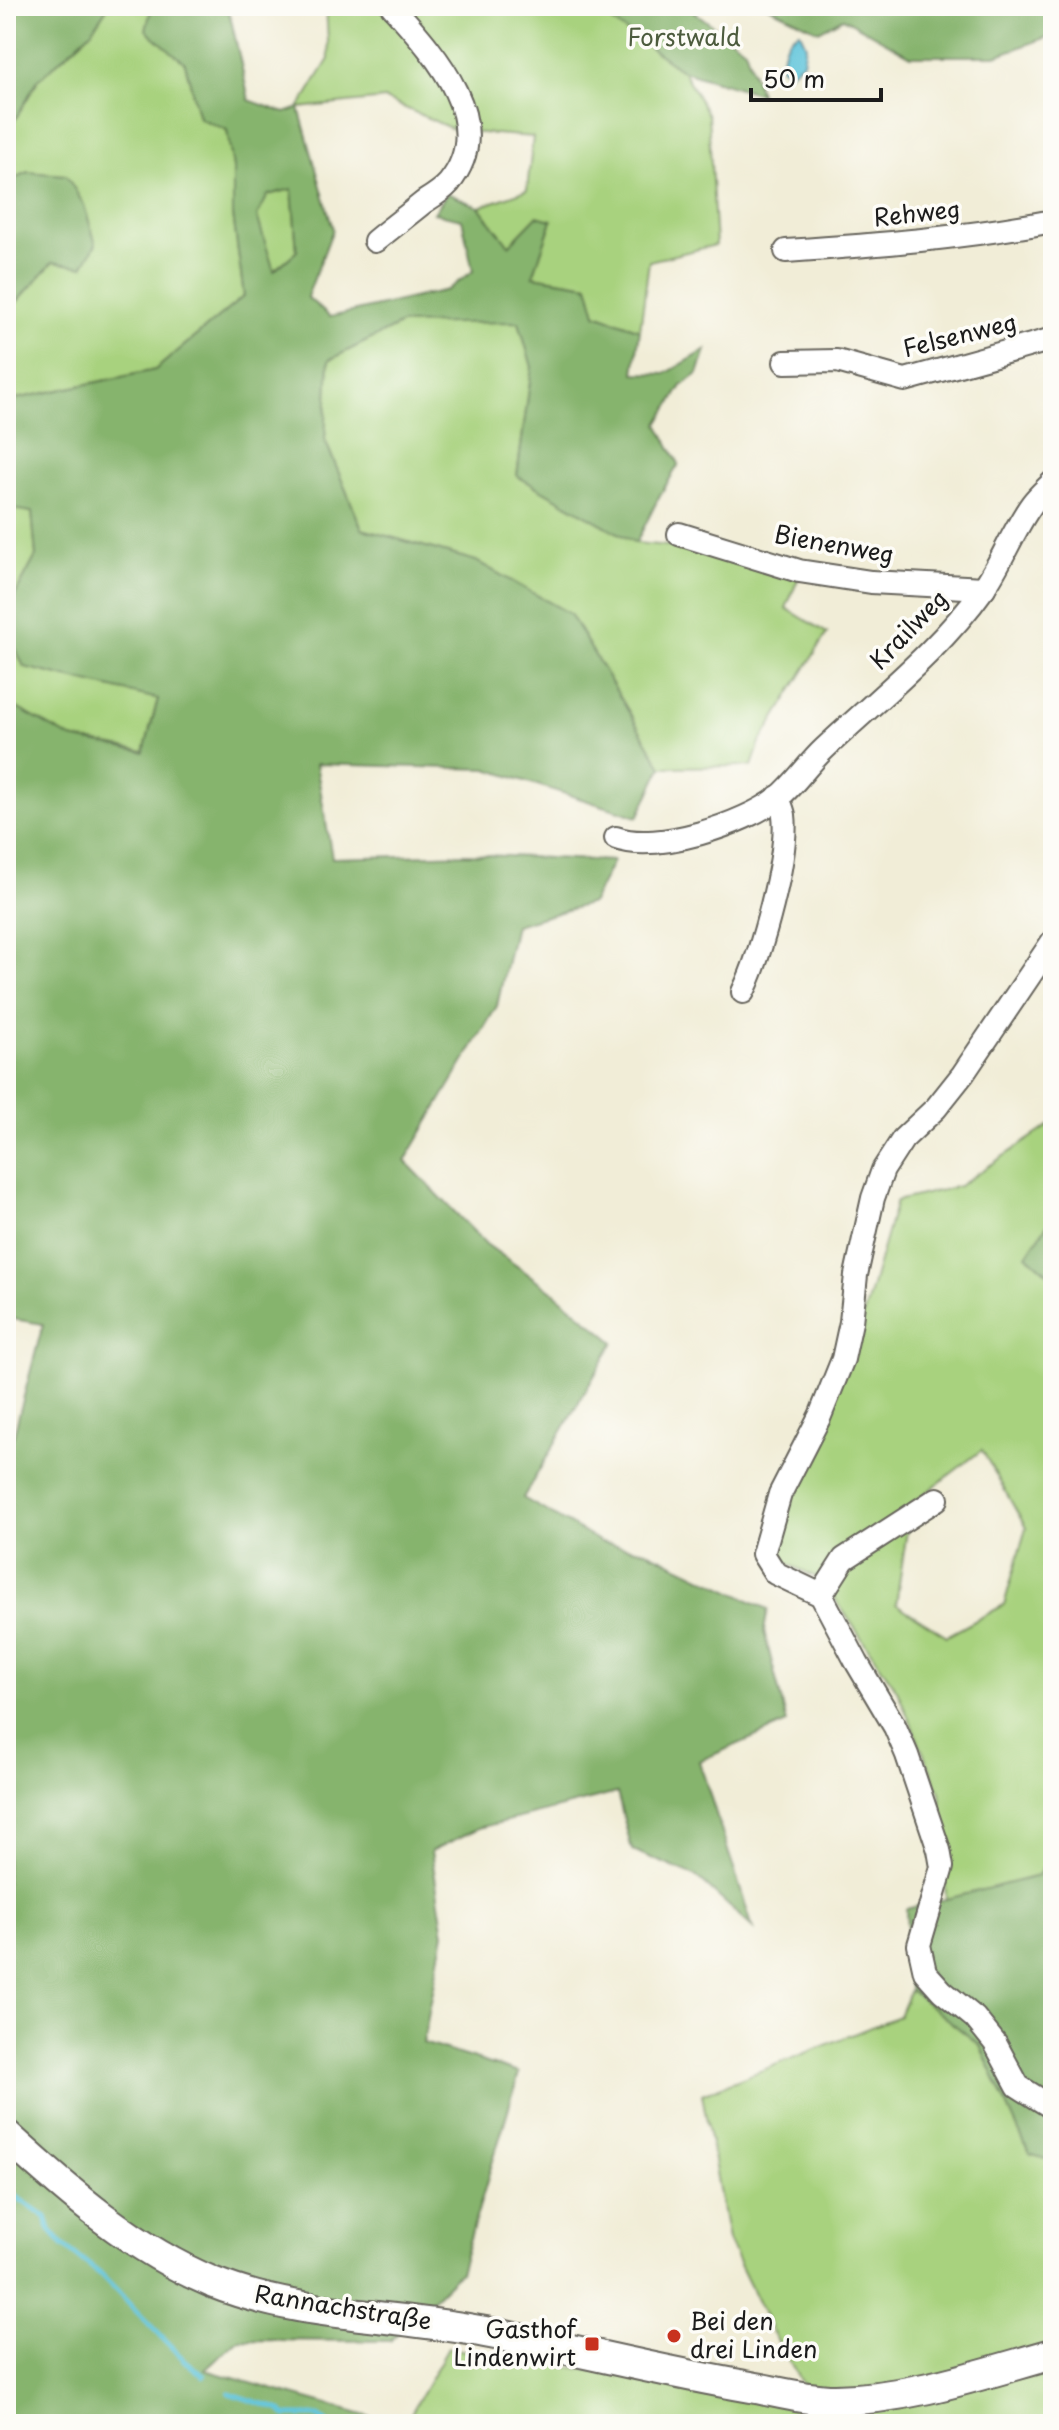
<svg xmlns="http://www.w3.org/2000/svg" width="1059" height="2430" font-family="'Playpen Sans',sans-serif">
  <style>
    .green { fill: #a8d27e; stroke: #62774d; stroke-width: 2; fill-rule: evenodd }
    .forest { fill: #86b46d; stroke: #516844; stroke-width: 2; fill-rule: evenodd }
    .water { fill: #5cc3da; stroke: #3c707b; stroke-width: 2 }
    .lines { fill: none; stroke-linecap: round; stroke-linejoin: round }
    .stream { stroke: #5cc3da; stroke-width: 5 }
    .street-casing { stroke: #67655d; stroke-width: 26 }
    .secondary-casing { stroke: #67655d; stroke-width: 34 }
    .street { stroke: #fff; stroke-width: 22 }
    .secondary { stroke: #fff; stroke-width: 30 }
    .poi-dot { fill: #c8321e; stroke: #fdfcf7; stroke-width: 3 }
    .labels { text-anchor: middle; stroke-width: 7; stroke-linejoin: round; paint-order: stroke }
    .park-label { font-size: 24px; fill: #4d5c3e; stroke: #fdfcf7 }
    .street-label { font-size: 24px; fill: #1c1c1c; stroke: #fdfcf7 }
    .poi-label { font-size: 24px; fill: #1c1c1c; stroke: #fdfcf7; text-anchor: start }
  </style>
  <rect width="100%" height="100%" fill="#fdfcf7"/>
  <filter id="ink" filterUnits="userSpaceOnUse"><feTurbulence type="fractalNoise" baseFrequency=".0125" numOctaves="2"/><feDisplacementMap in="SourceGraphic" scale="16" xChannelSelector="R" yChannelSelector="G"/><feConvolveMatrix kernelMatrix="1 2 1 2 8 2 1 2 1" color-interpolation-filters="sRGB"/></filter>
  <filter id="wash" filterUnits="userSpaceOnUse"><feTurbulence type="fractalNoise" baseFrequency=".006" numOctaves="4" result="noise"/><feDisplacementMap in="SourceGraphic" scale="32" xChannelSelector="R" yChannelSelector="G"/><feGaussianBlur stdDeviation="1.8" result="paint"/><feColorMatrix in="noise" values="0 0 0 0 0 0 0 0 0 0 0 0 0 0 0 0 0 1.4 0 .05"/><feComposite in="paint" operator="in"/></filter>
  <g filter="url(#wash)">
    <rect width="100%" height="100%" fill="#f1edd7"/>
    <g class="green">
      <polygon points="108,6 152,6 147,30 185,63 199,118 227,130 233,168 233,215 244,296 155,370 6,401 6,360 17,347 7,329 14,305 53,262 28,172 6,183 6,135 38,80 91,32"/>
      <polygon points="326,6 590,6 601,12 683,71 708,115 716,245 649,261 640,330 596,314 588,285 533,276 552,221 537,216 509,245 479,207 527,190 533,137 457,131 385,99 299,108 329,59"/>
      <polygon points="292,189 297,251 273,271 257,216 268,195"/>
      <polygon points="441,321 519,322 532,367 517,476 636,543 680,547 755,569 799,577 786,608 827,633 760,743 752,766 662,767 570,614 476,561 362,529 325,440 329,360 401,324"/>
      <polygon points="6,508 32,512 36,556 6,612"/>
      <polygon points="6,626 24,667 158,698 144,752 71,738 6,702"/>
      <path d="M 1053,1123 L 1053,1216 L 1028,1255 L 1050,1275 L 1053,1274 L 1053,1850 L 1038,1876 L 946,1900 L 940,1793 L 897,1690 L 822,1580 L 774,1557 L 806,1460 L 866,1307 L 896,1201 L 959,1186 ZM 982,1450 L 1026,1528 L 1004,1605 L 947,1636 L 896,1604 L 911,1504 Z"/>
      <polygon points="910,1990 980,2045 1029,2153 1053,2161 1053,2424 405,2424 448,2348 700,2387 816,2409 771,2329 728,2240 702,2094 899,2016"/>
    </g>
    <g class="forest">
      <polygon points="6,6 108,6 91,32 38,80 6,135"/>
      <path d="M 152,6 L 185,9 L 185,6 L 228,6 L 249,100 L 285,113 L 299,108 L 333,229 L 307,297 L 330,317 L 447,290 L 473,271 L 462,219 L 434,213 L 447,193 L 479,207 L 509,245 L 537,216 L 552,220 L 533,276 L 588,285 L 596,314 L 640,330 L 634,373 L 665,374 L 706,350 L 698,374 L 682,386 L 658,424 L 679,464 L 660,495 L 636,543 L 517,476 L 532,367 L 519,322 L 401,324 L 329,360 L 325,440 L 362,529 L 476,561 L 570,614 L 662,767 L 638,817 L 487,769 L 316,764 L 332,858 L 466,854 L 613,861 L 592,903 L 515,925 L 497,1006 L 405,1161 L 486,1244 L 552,1291 L 614,1342 L 523,1498 L 601,1542 L 647,1551 L 768,1609 L 764,1631 L 787,1723 L 699,1761 L 753,1928 L 697,1877 L 632,1850 L 617,1793 L 479,1828 L 431,1851 L 444,1934 L 423,2043 L 519,2073 L 460,2272 L 390,2341 L 238,2340 L 205,2370 L 395,2424 L 6,2424 L 6,1464 L 43,1324 L 6,1318 L 6,702 L 71,738 L 144,752 L 158,699 L 24,667 L 6,626 L 6,612 L 36,556 L 32,512 L 6,508 L 6,401 L 155,370 L 244,296 L 233,215 L 233,168 L 227,130 L 199,118 L 185,63 L 146,30 ZM 292,189 L 297,251 L 274,271 L 257,216 L 268,195 Z"/>
      <polygon points="590,6 686,6 745,49 760,94 683,71"/>
      <polygon points="767,6 1053,6 1053,35 996,56 911,56 843,18 819,31"/>
      <polygon points="28,172 66,175 84,205 96,244 83,267 53,262 14,305 7,329 17,347 6,360 6,183"/>
      <polygon points="1053,1216 1053,1274 1050,1275 1027,1255"/>
      <polygon points="1053,1850 1053,2161 1029,2154 980,2045 910,1990 906,1909 1038,1876"/>
    </g>
    <path class="water" d="M 800,32 L 806,45 L 803,62 L 789,73 L 781,67 C 783,51 783,39 800,32 Z"/>
    <g class="lines">
      <g class="stream">
        <polyline points="6,2190 46,2217 50,2230 63,2245 99,2273 185,2361 204,2376"/>
        <polyline points="229,2393 281,2410 285,2416 319,2416 329,2424"/>
      </g>
    </g>
  </g>
  <g filter="url(#ink)">
    <g class="lines">
      <g class="street-casing">
        <g id="street">
          <path d="M 375,241 C 391,228 408,215 424,202 C 432,197 442,191 449,183 C 499,122 432,51 392,6"/>
          <path d="M 786,251 C 876,245 964,238 1053,221"/>
          <polyline points="785,362 837,361 905,380 1053,339"/>
          <polyline points="679,534 799,571 871,582 984,588"/>
          <path d="M 616,838 C 657,853 744,824 778,798 C 795,784 808,764 824,749 C 878,698 940,650 983,589 C 1002,562 1013,530 1032,504 C 1038,496 1046,489 1053,482"/>
          <polyline points="1053,941 963,1074 936,1108 903,1139 883,1170 873,1198 856,1275 851,1322 843,1359 820,1416 780,1494 763,1554 775,1573 821,1595 857,1663 895,1727 907,1755 939,1850 942,1867 919,1945 925,1972 942,1991 975,2018 995,2043 1018,2086 1053,2108"/>
          <path d="M 743,992 C 761,955 789,855 784,815 C 783,810 780,803 778,797"/>
          <polyline points="821,1595 844,1559 937,1499"/>
        </g>
      </g>
      <g class="secondary-casing">
        <path id="secondary" d="M 6,2135 C 68,2192 133,2249 212,2282 C 298,2317 394,2314 485,2332 C 574,2349 662,2372 751,2387 C 778,2392 807,2400 835,2400 C 910,2399 981,2374 1053,2354"/>
      </g>
      <use href="#street" class="street"/>
      <use href="#secondary" class="secondary"/>
    </g>
  </g>
  <g class="poi-dot">
    <circle cx="674" cy="2336" r="8"/>
    <rect x="584" y="2336" width="16" height="16" rx="4"/>
  </g>
  <g class="labels">
    <g class="park-label">
      <text x="684" y="46">Forstwald</text>
    </g>
    <g class="street-label">
      <text transform="translate(917 214) rotate(-6)" y="8">Rehweg</text>
      <text transform="translate(960 336) rotate(-14)" y="8">Felsenweg</text>
      <text transform="translate(834 545) rotate(10)" y="8">Bienenweg</text>
      <text transform="translate(909 630) rotate(-46)" y="8">Krailweg</text>
      <text transform="translate(343 2308) rotate(9)" y="8">Rannachstraße</text>
    </g>
    <g class="poi-label">
      <text x="690" y="2330">Bei den<tspan x="690" dy="28">drei Linden</tspan></text>
      <text x="576" y="2338" text-anchor="end">Gasthof<tspan x="576" dy="28">Lindenwirt</tspan></text>
    </g>
  </g>
  <rect width="1059" height="2430" fill="none" stroke="#fdfcf7" stroke-width="32"/>
  <path d="M751 88v12h130v-12" fill="none" stroke="#1c1c1c" stroke-width="4"/>
  <text x="763" y="88" font-size="24" fill="#1c1c1c" stroke="#fdfcf7" stroke-width="6" paint-order="stroke">50 m</text>
</svg>
